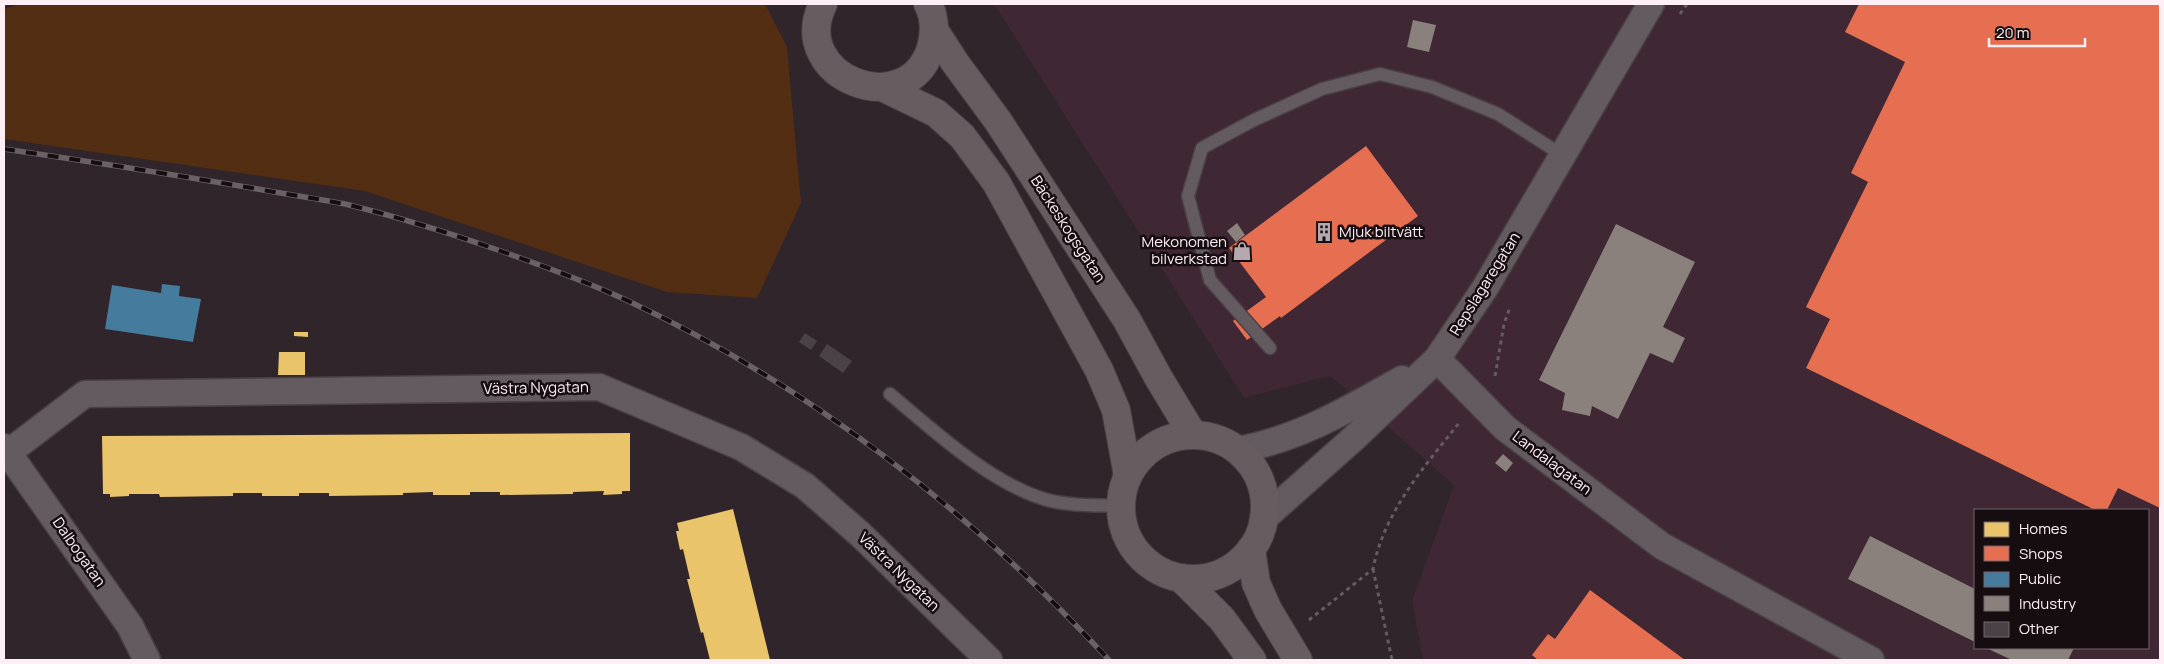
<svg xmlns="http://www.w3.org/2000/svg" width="2164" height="664" font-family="Manrope,sans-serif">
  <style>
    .built { fill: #3f2733; fill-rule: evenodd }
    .green { fill: #532e13 }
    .homes { fill: #e9c46a }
    .shops { fill: #e76f51 }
    .public { fill: #457b9d }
    .industry { fill: #8a817c }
    .building { fill: #4b4247 }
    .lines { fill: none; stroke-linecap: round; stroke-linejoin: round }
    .service-casing { stroke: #494044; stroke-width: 15 }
    .minor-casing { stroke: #494044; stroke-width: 29 }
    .secondary-casing { stroke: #494044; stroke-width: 30 }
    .path { stroke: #645c60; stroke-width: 3; stroke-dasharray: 4 4; stroke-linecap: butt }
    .service { stroke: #635b5f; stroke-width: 12 }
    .minor { stroke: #635b5f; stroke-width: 26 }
    .secondary { stroke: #675d60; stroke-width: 28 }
    .rail-casing { stroke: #696165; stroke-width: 5.5 }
    .rail { stroke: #160d11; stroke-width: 4; stroke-dasharray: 11; stroke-linecap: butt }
    .labels { text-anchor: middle; stroke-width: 5; stroke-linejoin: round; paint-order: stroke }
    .street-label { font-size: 15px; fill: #fdeff5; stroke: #160d11 }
    .poi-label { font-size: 15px; fill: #fdeff5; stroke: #160d11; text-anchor: start }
  </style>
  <rect width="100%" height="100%" fill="#30252a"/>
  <path class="built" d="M 991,4 L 2160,4 L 2160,660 L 1423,660 L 1412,601 L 1454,485 L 1330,376 L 1244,398 L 996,7 ZM 1975,510 L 2148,510 L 2148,648 L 1975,648 Z"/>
  <polygon class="green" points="20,4 765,4 787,47 801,203 757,298 667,292 365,191 4,139 4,9"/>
  <g class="homes">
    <polygon points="294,332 308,332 308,337 294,336"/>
    <polygon points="279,352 305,352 305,375 278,375"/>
    <polygon points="630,433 630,491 622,491 622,494 603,495 604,491 573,492 573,494 500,495 500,492 470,492 470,495 433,495 433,492 403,493 403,495 329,496 329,493 299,493 299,496 262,496 262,493 233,493 233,496 160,497 159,494 129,494 129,496 110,497 110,494 103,494 102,436"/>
    <polygon points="733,509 770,660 710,660 703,632 701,633 687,579 690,579 683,549 680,550 676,531 679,531 677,523"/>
  </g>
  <g class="shops">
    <polygon points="1859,4 2160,4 2160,508 2118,488 2107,510 2095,510 1806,368 1830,319 1806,307 1868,182 1851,173 1905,62 1845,32"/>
    <polygon points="1366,146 1418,216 1281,318 1280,316 1247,340 1233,321 1266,297 1229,248"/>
    <polygon points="1590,590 1685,660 1538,660 1532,655 1548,634 1555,639"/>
  </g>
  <polygon class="public" points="162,284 180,286 179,296 201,299 193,342 105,329 112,285 161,293"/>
  <g class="industry">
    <polygon points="1413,20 1436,25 1429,52 1407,47"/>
    <polygon points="1237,223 1245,235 1236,242 1227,231"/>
    <polygon points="1616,224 1695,262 1663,327 1685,338 1673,363 1650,353 1618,419 1592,406 1590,416 1562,410 1565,393 1539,380"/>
    <polygon points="1503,454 1513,463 1506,472 1495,463"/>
    <polygon points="1870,536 1975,589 1975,642 1848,579"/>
    <polygon points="1986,648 2074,648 2068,660 2012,660"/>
  </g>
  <g class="building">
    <polygon points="805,333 817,341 811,350 799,342"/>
    <polygon points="827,344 852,361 843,373 819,356"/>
  </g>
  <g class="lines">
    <g class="service-casing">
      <g id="service">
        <polyline points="1270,348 1210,280 1188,196 1202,148 1254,120 1322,89 1380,74 1432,87 1498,114 1562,155"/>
        <path d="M 890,394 C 934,431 989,482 1044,499 C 1066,506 1097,505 1120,506"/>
      </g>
    </g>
    <g class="minor-casing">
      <g id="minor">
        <polyline points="1437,359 1505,428 1662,546 1871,660"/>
        <polyline points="4,447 130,626 147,660"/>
        <path d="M 1237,450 C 1297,440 1349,409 1402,379"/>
        <polyline points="9,452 85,394 599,387 741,447 805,486 861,535 989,660"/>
        <polyline points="1263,519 1354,438 1437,359 1485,288 1651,4"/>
      </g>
    </g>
    <g class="secondary-casing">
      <g id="secondary">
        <path d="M 823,4 C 787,77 907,124 931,48 C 935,33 935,17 928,4"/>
        <polyline points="934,30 956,64 998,121 1127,320 1158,377 1193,435"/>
        <polyline points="882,87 936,113 962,136 996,182 1099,370 1116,410 1128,476"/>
        <circle cx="1193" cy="507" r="72"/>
        <polyline points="1251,549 1256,583 1268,610 1298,660"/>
        <polyline points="1181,578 1222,619 1252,660"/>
      </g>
    </g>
    <g class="path">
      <polyline points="1680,14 1687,4"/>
      <polyline points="1495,376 1504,324 1510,307"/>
      <polyline points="1373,569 1392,660"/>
      <path d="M 1309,620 L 1373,569 C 1384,512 1424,467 1459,423"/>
    </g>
    <use href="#service" class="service"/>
    <use href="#minor" class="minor"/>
    <use href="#secondary" class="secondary"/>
    <g class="rail-casing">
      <path id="rail" d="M 4,149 C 87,161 169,174 252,188 C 283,194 314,198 345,204 C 395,216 446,232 495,249 C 538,264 582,280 624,299 C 807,384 972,512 1109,660"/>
    </g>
    <use href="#rail" class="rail"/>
  </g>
  <defs>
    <g id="building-bare" transform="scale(1.5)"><path d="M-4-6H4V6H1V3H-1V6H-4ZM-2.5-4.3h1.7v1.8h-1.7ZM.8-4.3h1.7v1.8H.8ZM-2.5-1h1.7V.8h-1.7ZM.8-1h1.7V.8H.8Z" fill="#b5a8ae" stroke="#160d11" stroke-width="2.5" paint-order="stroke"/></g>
    <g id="shop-bare" transform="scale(1.5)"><path d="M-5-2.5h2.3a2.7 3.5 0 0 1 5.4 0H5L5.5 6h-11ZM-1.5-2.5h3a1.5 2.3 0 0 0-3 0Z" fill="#b5a8ae" stroke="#160d11" stroke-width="2.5" paint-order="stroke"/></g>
  </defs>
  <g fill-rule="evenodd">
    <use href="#building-bare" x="1324" y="232"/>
    <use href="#shop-bare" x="1242" y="251"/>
  </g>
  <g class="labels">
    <g class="street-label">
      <text transform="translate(1068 229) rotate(57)" y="5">Bäckeskogsgatan</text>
      <text transform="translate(1485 284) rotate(-58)" y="5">Repslagaregatan</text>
      <text transform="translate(536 388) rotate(-1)" y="5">Västra Nygatan</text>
      <text transform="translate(1552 463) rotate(37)" y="5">Landalagatan</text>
      <text transform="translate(79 552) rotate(55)" y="5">Dalbogatan</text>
      <text transform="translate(899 572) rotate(44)" y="5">Västra Nygatan</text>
    </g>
    <g class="poi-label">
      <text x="1339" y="237">Mjuk biltvätt</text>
      <text x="1227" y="247" text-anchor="end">Mekonomen<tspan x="1227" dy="17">bilverkstad</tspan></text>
    </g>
  </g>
  <rect width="2164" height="664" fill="none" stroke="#fdeff5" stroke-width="10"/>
  <rect x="1974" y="509" width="175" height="140" fill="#160d11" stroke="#72676c"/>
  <rect x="1984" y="522" width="25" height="15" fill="#e9c46a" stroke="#72676c"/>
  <text x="2019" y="534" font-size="15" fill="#fdeff5">Homes</text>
  <rect x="1984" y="546" width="25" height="15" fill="#e76f51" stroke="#72676c"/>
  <text x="2019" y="559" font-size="15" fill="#fdeff5">Shops</text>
  <rect x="1984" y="572" width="25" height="15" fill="#457b9d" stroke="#72676c"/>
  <text x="2019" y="584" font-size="15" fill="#fdeff5">Public</text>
  <rect x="1984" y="596" width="25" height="15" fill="#8a817c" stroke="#72676c"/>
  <text x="2019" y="609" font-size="15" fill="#fdeff5">Industry</text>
  <rect x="1984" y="622" width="25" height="15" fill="#4b4247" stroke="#72676c"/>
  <text x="2019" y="634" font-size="15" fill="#fdeff5">Other</text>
  <path d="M1989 38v8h96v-8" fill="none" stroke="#fdeff5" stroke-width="2.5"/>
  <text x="1996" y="38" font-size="15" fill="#fdeff5" stroke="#160d11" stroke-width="4" paint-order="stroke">20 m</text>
</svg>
